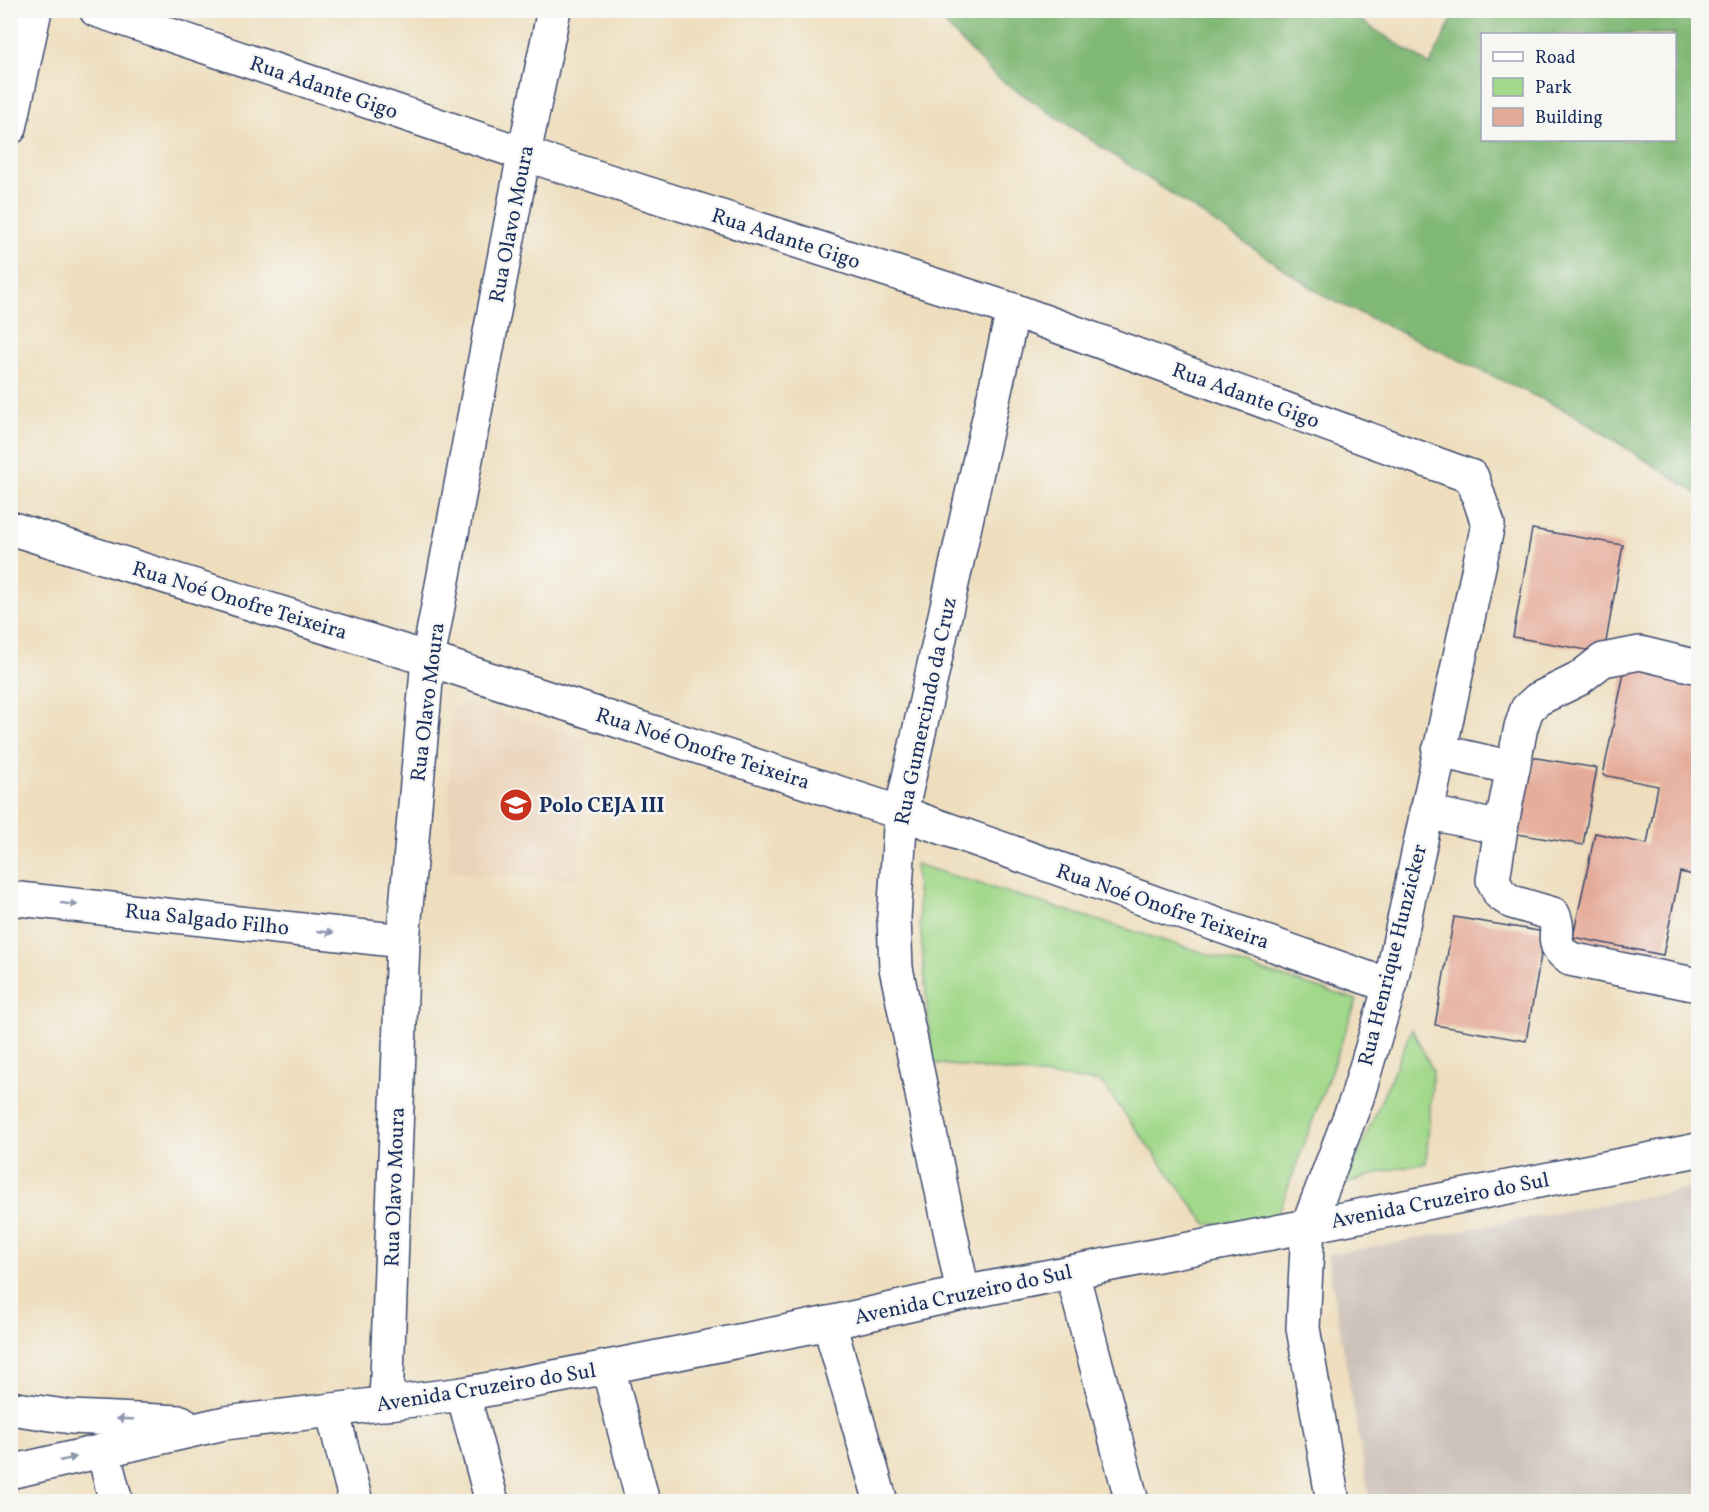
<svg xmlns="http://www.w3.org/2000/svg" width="1709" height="1512" font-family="Vollkorn,serif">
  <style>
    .built { fill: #ebd3b9 }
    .industrial { fill: #cdc2b9 }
    .green { fill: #a1d889; stroke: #5e8474; stroke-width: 1.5 }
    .forest { fill: #80b875; stroke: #4e746a; stroke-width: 1.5; fill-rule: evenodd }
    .building { fill: #e5ab99 }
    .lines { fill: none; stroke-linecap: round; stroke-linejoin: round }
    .minor-casing { stroke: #3b496c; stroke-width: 36 }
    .tertiary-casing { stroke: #3b496c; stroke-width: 36 }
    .minor { stroke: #fff; stroke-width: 33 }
    .tertiary { stroke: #fff; stroke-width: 33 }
    .oneway { fill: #8d97ae }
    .labels { text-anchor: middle; stroke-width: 5; stroke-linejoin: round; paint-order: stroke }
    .street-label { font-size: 21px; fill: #1b2f5e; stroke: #f6f6f2 }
    .poi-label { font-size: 21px; font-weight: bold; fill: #1b2f5e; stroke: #f6f6f2; text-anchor: start }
  </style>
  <rect width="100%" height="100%" fill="#f6f6f2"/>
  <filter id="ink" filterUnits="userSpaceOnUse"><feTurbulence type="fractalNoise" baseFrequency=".0167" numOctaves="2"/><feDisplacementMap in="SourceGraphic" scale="12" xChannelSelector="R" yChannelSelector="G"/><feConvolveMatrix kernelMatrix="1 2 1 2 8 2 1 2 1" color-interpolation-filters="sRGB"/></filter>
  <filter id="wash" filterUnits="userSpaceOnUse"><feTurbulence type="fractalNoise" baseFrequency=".008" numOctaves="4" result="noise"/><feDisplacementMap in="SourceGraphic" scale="24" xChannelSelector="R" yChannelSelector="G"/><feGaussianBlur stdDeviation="1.35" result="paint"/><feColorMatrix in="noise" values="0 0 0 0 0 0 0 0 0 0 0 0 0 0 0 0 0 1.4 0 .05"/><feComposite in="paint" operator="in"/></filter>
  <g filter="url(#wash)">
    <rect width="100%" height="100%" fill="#eedebd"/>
    <polygon class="built" points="468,704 588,739 578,880 449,872 450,726 452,713 456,705"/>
    <polygon class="industrial" points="1698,1187 1698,1501 1370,1501 1327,1255"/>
    <g class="green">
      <polygon points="915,864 1357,1000 1277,1217 1207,1225 1101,1082 932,1063"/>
      <polygon points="1412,1029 1433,1071 1426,1163 1385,1171 1345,1184"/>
    </g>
    <path class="forest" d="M 932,11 L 1346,11 L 1430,65 L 1456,11 L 1698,11 L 1698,494 L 1573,414 L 1326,297 L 995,76 ZM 1482,34 L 1674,34 L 1674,140 L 1482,140 Z"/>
    <g id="blocks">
      <g class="building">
        <polygon points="1532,529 1623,545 1604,653 1513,637"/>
        <polygon points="1626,663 1698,678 1698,876 1680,872 1663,955 1573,937 1595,833 1647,844 1658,786 1603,775"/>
        <polygon points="1531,757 1597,768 1583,845 1517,834"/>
        <polygon points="1454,917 1545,932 1526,1041 1435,1025"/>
      </g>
    </g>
  </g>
  <g filter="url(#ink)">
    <use href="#blocks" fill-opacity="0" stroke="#3b496c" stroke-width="1.5"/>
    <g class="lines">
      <g class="minor-casing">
        <g id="minor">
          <polyline points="96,10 524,154 1013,310 1472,477 1488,524 1390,986 1357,1098 1308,1226 1303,1328 1333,1502"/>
          <polyline points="10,128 35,10"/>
          <polyline points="10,528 428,659 901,813 1390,986"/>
          <path d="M 1698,667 L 1640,653 L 1603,660 L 1577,680 L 1538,699 L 1527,709 L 1521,727 L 1501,828 L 1493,880 L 1500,894 L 1512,902 L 1553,914 C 1564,936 1545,940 1570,959 L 1698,985"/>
          <polyline points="1439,751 1513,768"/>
          <polyline points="1426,812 1501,828"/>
          <polyline points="10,898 403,941"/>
          <polyline points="1072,1272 1132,1502"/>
          <polyline points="963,1293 896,968 894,918 901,813 1013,310"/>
          <polyline points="829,1323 881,1502"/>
          <polyline points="608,1367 643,1502"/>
          <polyline points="463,1394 492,1502"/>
          <polyline points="386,1404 403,941 428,659 524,154 554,10"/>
          <polyline points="332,1410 356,1502"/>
          <polyline points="103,1451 116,1502"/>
        </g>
      </g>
      <g class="tertiary-casing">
        <g id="tertiary">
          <polyline points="10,1408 71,1417 181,1422"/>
          <polyline points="10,1472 225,1423 463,1394 608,1367 829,1323 963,1293 1698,1150"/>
        </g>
      </g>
      <use href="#minor" class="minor"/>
      <use href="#tertiary" class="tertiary"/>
    </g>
    <defs><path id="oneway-solid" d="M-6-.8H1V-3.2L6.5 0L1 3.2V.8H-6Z" transform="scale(1.5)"/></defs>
    <g class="oneway">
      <use href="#oneway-solid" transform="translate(69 904) rotate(6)"/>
      <use href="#oneway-solid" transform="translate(325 932) rotate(6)"/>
      <use href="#oneway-solid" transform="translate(125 1419) rotate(-178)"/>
      <use href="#oneway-solid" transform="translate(68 1459) rotate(-13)"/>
    </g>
  </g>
  <defs>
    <g id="school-disc" transform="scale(1.725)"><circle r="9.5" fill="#c8321e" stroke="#f6f6f2"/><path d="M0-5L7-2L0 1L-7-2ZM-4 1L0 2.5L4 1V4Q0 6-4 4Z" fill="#fff"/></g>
  </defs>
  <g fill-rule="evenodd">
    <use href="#school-disc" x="516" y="805"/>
  </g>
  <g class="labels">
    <g class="street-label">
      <text transform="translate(324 87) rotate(19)" y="7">Rua Adante Gigo</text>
      <text transform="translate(511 224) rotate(-79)" y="7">Rua Olavo Moura</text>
      <text transform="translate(786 238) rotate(18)" y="7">Rua Adante Gigo</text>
      <text transform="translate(1246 395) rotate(20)" y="7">Rua Adante Gigo</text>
      <text transform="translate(240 600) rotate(17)" y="7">Rua Noé Onofre Teixeira</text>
      <text transform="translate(427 702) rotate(-83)" y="7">Rua Olavo Moura</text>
      <text transform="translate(925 711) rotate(-78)" y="7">Rua Gumercindo da Cruz</text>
      <text transform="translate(703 748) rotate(18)" y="7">Rua Noé Onofre Teixeira</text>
      <text transform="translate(1163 906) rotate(19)" y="7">Rua Noé Onofre Teixeira</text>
      <text transform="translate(207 919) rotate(6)" y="7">Rua Salgado Filho</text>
      <text transform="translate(1392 955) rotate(-76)" y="7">Rua Henrique Hunzicker</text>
      <text transform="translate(394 1187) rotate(-88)" y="7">Rua Olavo Moura</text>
      <text transform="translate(1440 1200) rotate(-11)" y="7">Avenida Cruzeiro do Sul</text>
      <text transform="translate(963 1294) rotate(-12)" y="7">Avenida Cruzeiro do Sul</text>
      <text transform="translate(486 1387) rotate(-9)" y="7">Avenida Cruzeiro do Sul</text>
    </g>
    <g class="poi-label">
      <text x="539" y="812">Polo CEJA III</text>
    </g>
  </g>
  <rect width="1709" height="1512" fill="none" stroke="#f6f6f2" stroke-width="36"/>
  <rect x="1481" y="33" width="195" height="108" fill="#f6f6f2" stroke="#9ea6b7" stroke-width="1.5"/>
  <rect x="1493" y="52" width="30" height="9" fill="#ffffff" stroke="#9ea6b7" stroke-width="1.5"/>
  <text x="1535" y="63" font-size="18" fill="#1b2f5e">Road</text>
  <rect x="1493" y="78" width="30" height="18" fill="#a1d889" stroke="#9ea6b7" stroke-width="1.5"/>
  <text x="1535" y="93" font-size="18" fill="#1b2f5e">Park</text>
  <rect x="1493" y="108" width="30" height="18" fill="#e5ab99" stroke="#9ea6b7" stroke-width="1.5"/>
  <text x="1535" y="123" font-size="18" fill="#1b2f5e">Building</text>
</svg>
